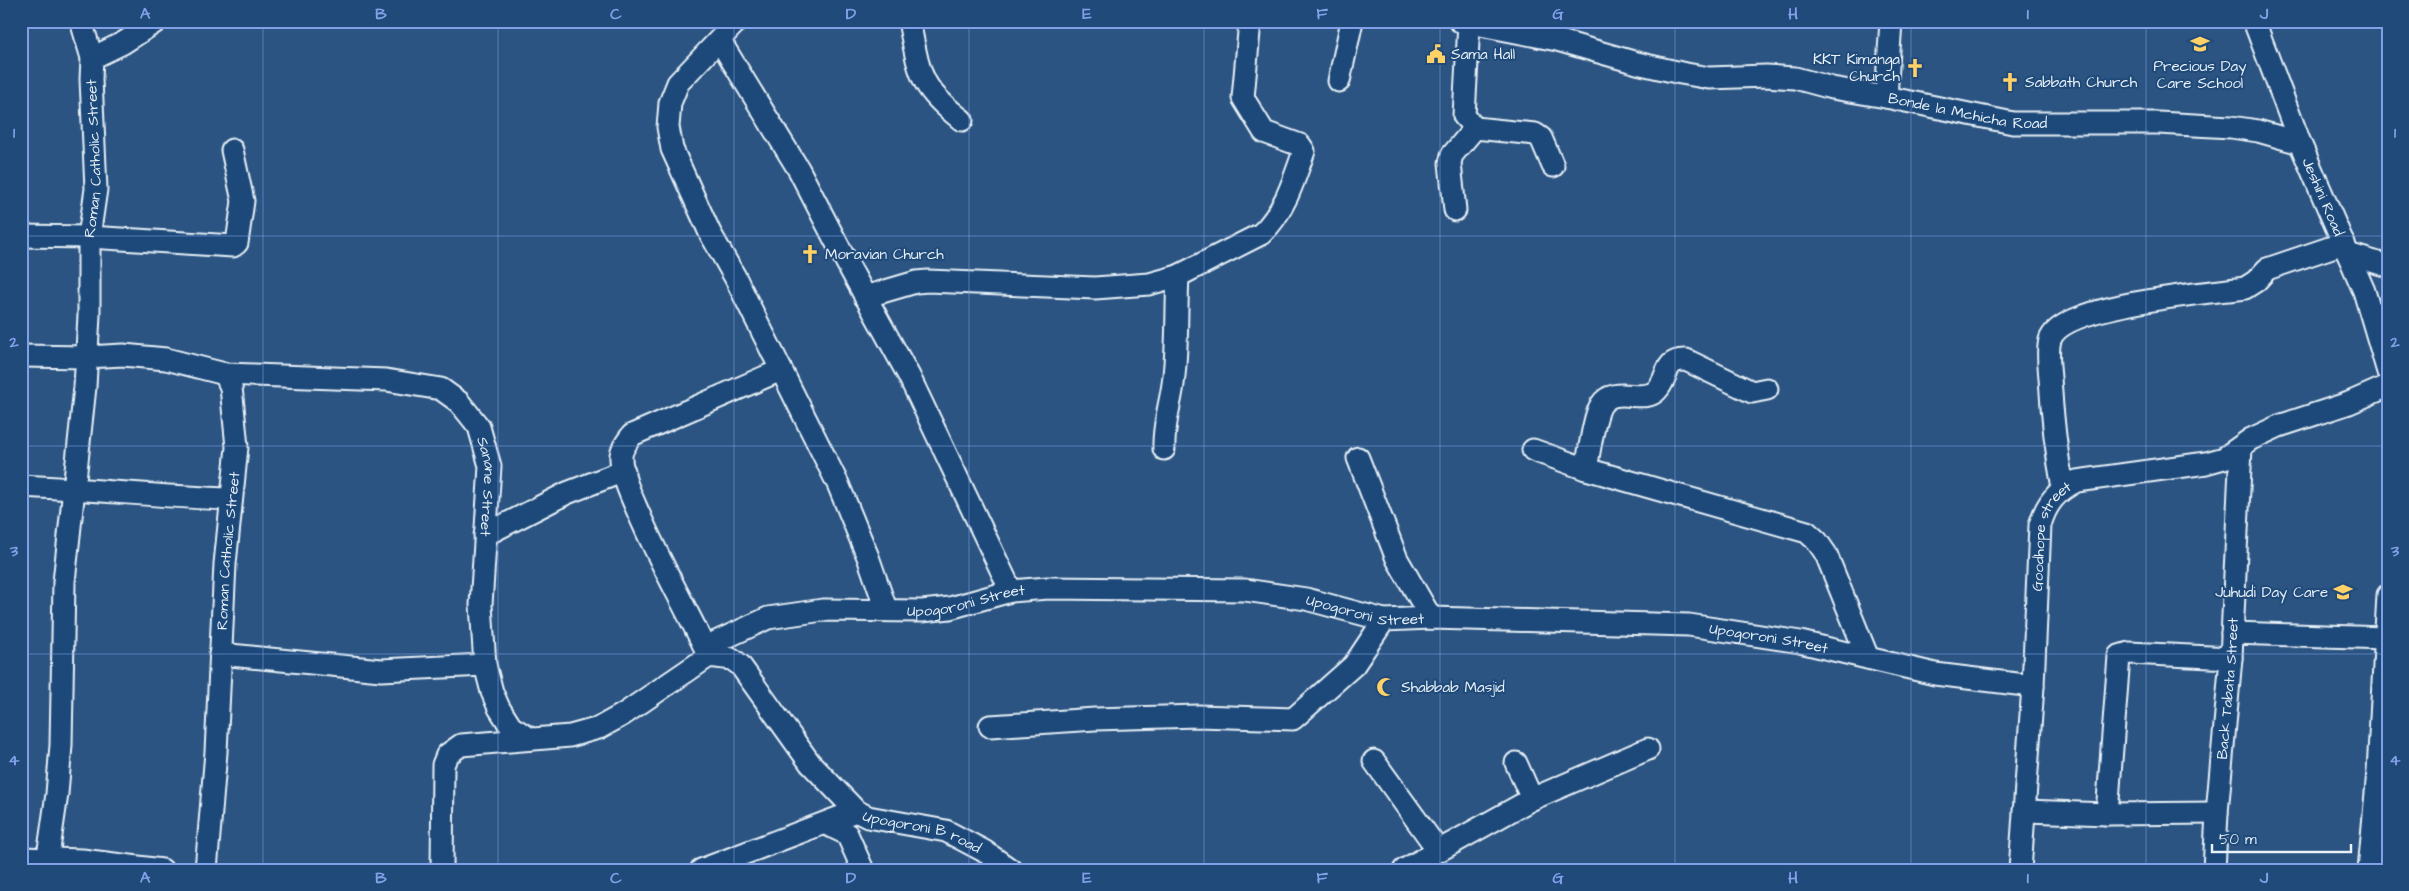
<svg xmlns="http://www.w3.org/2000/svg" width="2409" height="891" font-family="'Architects Daughter',sans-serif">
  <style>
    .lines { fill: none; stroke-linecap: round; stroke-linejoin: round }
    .street-casing { stroke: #e8f1f8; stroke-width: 25 }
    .street { stroke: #1f4a7a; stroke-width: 21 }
    .grid { fill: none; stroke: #82a0e8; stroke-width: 1; stroke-opacity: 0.55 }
    .labels { text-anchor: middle; stroke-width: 4; stroke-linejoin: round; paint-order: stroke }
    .poi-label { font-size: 15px; fill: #e8f1f8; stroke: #1f4a7a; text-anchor: start }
    .street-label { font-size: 15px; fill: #e8f1f8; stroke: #1f4a7a }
    .neatline { fill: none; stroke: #82a0e8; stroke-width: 2 }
    .grid-label { font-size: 16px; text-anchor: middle; font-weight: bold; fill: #82a0e8 }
  </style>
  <rect width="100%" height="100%" fill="#2b5482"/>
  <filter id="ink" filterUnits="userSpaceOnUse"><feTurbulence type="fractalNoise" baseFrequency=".02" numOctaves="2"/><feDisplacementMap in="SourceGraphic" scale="10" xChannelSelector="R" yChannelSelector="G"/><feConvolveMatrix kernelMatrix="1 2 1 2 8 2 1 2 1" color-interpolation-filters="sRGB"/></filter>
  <g filter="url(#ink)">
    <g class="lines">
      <g class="street-casing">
        <g id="street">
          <polyline points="737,21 678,83 670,103 668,127 672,149 710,233 735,277 838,484 868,557 886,609"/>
          <path d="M 909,21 C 920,74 918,86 962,120"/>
          <path id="s1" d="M 1460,21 L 1557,40 L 1637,63 L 1681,73 L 1709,78 L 1766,76 L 1795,78 L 1832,88 L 1886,97 L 2013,123 L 2158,123 L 2231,127 L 2258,131 L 2300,143"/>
          <path id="s2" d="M 2254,21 L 2300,143 L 2364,291 L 2388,372"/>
          <polyline points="1469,23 1464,116 1475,128 1535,134 1541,138 1553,166"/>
          <polyline points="720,41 799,170 847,263 909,376 1011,591"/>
          <polyline points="92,58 123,43 157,21"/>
          <polyline points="1339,81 1352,21"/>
          <polyline points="1886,97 1891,21"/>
          <polyline points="1455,210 1450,163 1452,155 1475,128"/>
          <polyline points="21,236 89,237 233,246 237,243 243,201 232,150"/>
          <polyline points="2348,254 2388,266"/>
          <path d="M 865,297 L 916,282 L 928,281 L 1095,288 L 1149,284 L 1178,276 L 1261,234 C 1284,213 1294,180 1304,151 L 1300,145 L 1264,132 L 1243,98 L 1250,21"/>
          <path id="s3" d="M 21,356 L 87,357 L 123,355 L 166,359 L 225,374 L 386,380 L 441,389 L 459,402 L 479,427 L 490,466 L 481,605 L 485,665 L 492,692 L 499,708 L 511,727 L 531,739"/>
          <path d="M 1164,449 C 1163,426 1170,406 1173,384 C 1178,348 1176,312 1178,276"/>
          <polyline points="1533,450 1586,469 1807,532 1817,541 1826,554 1868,658"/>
          <polyline points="1358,458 1397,559 1431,618"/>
          <path d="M 1586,469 C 1589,454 1594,416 1601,405 C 1614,384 1644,405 1657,390 C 1669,378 1663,359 1686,360 L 1752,392 L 1767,389"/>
          <path d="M 21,486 C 91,489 161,497 231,499"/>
          <path d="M 2063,488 C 2056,451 2052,415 2050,378 C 2049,366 2047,351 2050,340 C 2062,304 2208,293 2245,288 L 2256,281 L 2267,269 L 2344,243"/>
          <polyline points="485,535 567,493 624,471"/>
          <polyline points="2232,633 2385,638"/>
          <path id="s4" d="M 705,647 L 768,618 L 823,610 L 922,611 L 950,608 L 1011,591 L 1048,588 L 1245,590 L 1306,599 L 1384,620 L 1431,618 L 1689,625 L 1800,642 L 1935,674 L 2033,686"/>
          <polyline points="220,654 381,670 485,665"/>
          <path d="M 709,656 C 686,608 660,563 639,514 C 632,498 622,477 621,459 C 620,450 627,442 632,435 L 781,370"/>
          <polyline points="990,726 1095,719 1198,716 1293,719 1354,665 1384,620"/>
          <polyline points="1374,761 1438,850"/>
          <polyline points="1516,763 1532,799"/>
          <polyline points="2024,811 2107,814 2217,813"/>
          <polyline points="2107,814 2119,656 2129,653 2231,658"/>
          <polyline points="826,824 847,834 863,870"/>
          <polyline points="21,858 82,860 162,870"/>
          <path id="s5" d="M 46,870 L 57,794 L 61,745 L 64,582 L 85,387 L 89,315 L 89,237 L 96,189 L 91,79 L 92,58 L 81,21"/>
          <path id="s6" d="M 206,870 L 216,752 L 225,564 L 237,447 L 231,387 L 225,374"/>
          <path id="s7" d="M 442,870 L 443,765 L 447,755 L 461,745 L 570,736 L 599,728 L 624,714 L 709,656 L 732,659 L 740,665 L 810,763 L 856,811 L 868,817 L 946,831 L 984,851 L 1011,870"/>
          <polyline points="701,870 856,811"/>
          <polyline points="1404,870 1532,799 1648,749"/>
          <path id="s8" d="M 2020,870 L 2033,686 L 2040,525 C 2046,504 2056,491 2077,481 L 2206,463 L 2224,458 L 2251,439 L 2279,426 L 2349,403 L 2388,386"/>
          <path id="s9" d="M 2214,870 L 2217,813 L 2231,658 L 2241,447"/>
          <polyline points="2369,870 2378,771 2388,595"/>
        </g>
      </g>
      <use href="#street" class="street"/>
    </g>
  </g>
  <path class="grid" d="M 263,21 L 263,870M 498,21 L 498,870M 734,21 L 734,870M 969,21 L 969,870M 1204,21 L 1204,870M 1440,21 L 1440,870M 1675,21 L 1675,870M 1911,21 L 1911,870M 2146,21 L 2146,870M 21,236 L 2388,236M 21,446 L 2388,446M 21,654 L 2388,654"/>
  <defs>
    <g id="school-bare" transform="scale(1.5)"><path d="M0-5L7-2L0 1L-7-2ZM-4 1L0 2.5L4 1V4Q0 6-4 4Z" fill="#ffd166" stroke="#1f4a7a" stroke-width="2.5" paint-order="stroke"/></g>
    <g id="civic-bare" transform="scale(1.5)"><path d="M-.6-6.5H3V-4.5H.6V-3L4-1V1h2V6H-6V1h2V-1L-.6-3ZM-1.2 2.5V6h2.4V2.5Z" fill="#ffd166" stroke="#1f4a7a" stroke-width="2.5" paint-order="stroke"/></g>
    <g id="church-bare" transform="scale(1.5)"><path d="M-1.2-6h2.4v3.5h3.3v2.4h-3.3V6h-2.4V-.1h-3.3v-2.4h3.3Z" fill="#ffd166" stroke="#1f4a7a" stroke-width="2.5" paint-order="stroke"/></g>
    <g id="mosque-bare" transform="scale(1.5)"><path d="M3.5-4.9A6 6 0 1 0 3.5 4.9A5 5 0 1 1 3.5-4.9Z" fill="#ffd166" stroke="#1f4a7a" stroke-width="2.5" paint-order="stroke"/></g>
  </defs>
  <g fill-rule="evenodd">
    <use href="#school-bare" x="2200" y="44"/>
    <use href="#civic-bare" x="1436" y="54"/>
    <use href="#church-bare" x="1915" y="68"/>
    <use href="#church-bare" x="2010" y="82"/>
    <use href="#church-bare" x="810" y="254"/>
    <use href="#school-bare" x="2343" y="592"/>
    <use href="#mosque-bare" x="1386" y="687"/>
  </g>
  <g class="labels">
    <g class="poi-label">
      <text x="1451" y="59">Sama Hall</text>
      <text x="1900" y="64" text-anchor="end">KKT Kimanga<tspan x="1900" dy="17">Church</tspan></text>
      <text x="2200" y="71" text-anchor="middle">Precious Day<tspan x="2200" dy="17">Care School</tspan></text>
      <text x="2025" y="87">Sabbath Church</text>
      <text x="825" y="259">Moravian Church</text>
      <text x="2328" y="597" text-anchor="end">Juhudi Day Care</text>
      <text x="1401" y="692">Shabbab Masjid</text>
    </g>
    <g class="street-label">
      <text dy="5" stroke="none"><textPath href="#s1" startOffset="518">Bonde la Mchicha Road</textPath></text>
      <text dy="5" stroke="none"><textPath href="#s5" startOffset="714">Roman Catholic Street</textPath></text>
      <text dy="5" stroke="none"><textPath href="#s2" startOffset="189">Jeshini Road</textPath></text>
      <text dy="5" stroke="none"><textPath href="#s3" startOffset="538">Sanane Street</textPath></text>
      <text dy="5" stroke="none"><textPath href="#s8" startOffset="338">Goodhope street</textPath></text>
      <text dy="5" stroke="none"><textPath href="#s6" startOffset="320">Roman Catholic Street</textPath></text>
      <text dy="5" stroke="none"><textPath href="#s4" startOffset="269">Upogoroni Street</textPath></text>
      <text dy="5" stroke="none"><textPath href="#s4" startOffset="672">Upogoroni Street</textPath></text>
      <text dy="5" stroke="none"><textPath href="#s4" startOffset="1078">Upogoroni Street</textPath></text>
      <text dy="5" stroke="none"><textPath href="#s9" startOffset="182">Back Tabata Street</textPath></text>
      <text dy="5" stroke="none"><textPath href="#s7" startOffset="694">Upogoroni B road</textPath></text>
    </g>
  </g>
  <rect width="2409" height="891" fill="none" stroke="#1f4a7a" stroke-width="55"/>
  <path d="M2212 844v8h139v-8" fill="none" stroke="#e8f1f8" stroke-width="2.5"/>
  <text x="2219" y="844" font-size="15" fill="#e8f1f8" stroke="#1f4a7a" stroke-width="4" paint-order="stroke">50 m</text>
  <rect x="28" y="28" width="2354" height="836" class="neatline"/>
  <g class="grid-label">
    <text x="145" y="19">A</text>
    <text x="381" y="19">B</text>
    <text x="616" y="19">C</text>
    <text x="851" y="19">D</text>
    <text x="1087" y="19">E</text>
    <text x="1322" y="19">F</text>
    <text x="1558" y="19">G</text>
    <text x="1793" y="19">H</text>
    <text x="2028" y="19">I</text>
    <text x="2264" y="19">J</text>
    <text x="14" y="138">1</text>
    <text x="2395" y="138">1</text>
    <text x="14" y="347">2</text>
    <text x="2395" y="347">2</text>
    <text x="14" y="556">3</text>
    <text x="2395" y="556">3</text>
    <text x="14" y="765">4</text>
    <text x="2395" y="765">4</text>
    <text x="145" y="883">A</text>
    <text x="381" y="883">B</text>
    <text x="616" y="883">C</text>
    <text x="851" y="883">D</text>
    <text x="1087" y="883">E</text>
    <text x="1322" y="883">F</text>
    <text x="1558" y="883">G</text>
    <text x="1793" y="883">H</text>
    <text x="2028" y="883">I</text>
    <text x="2264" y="883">J</text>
  </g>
</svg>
